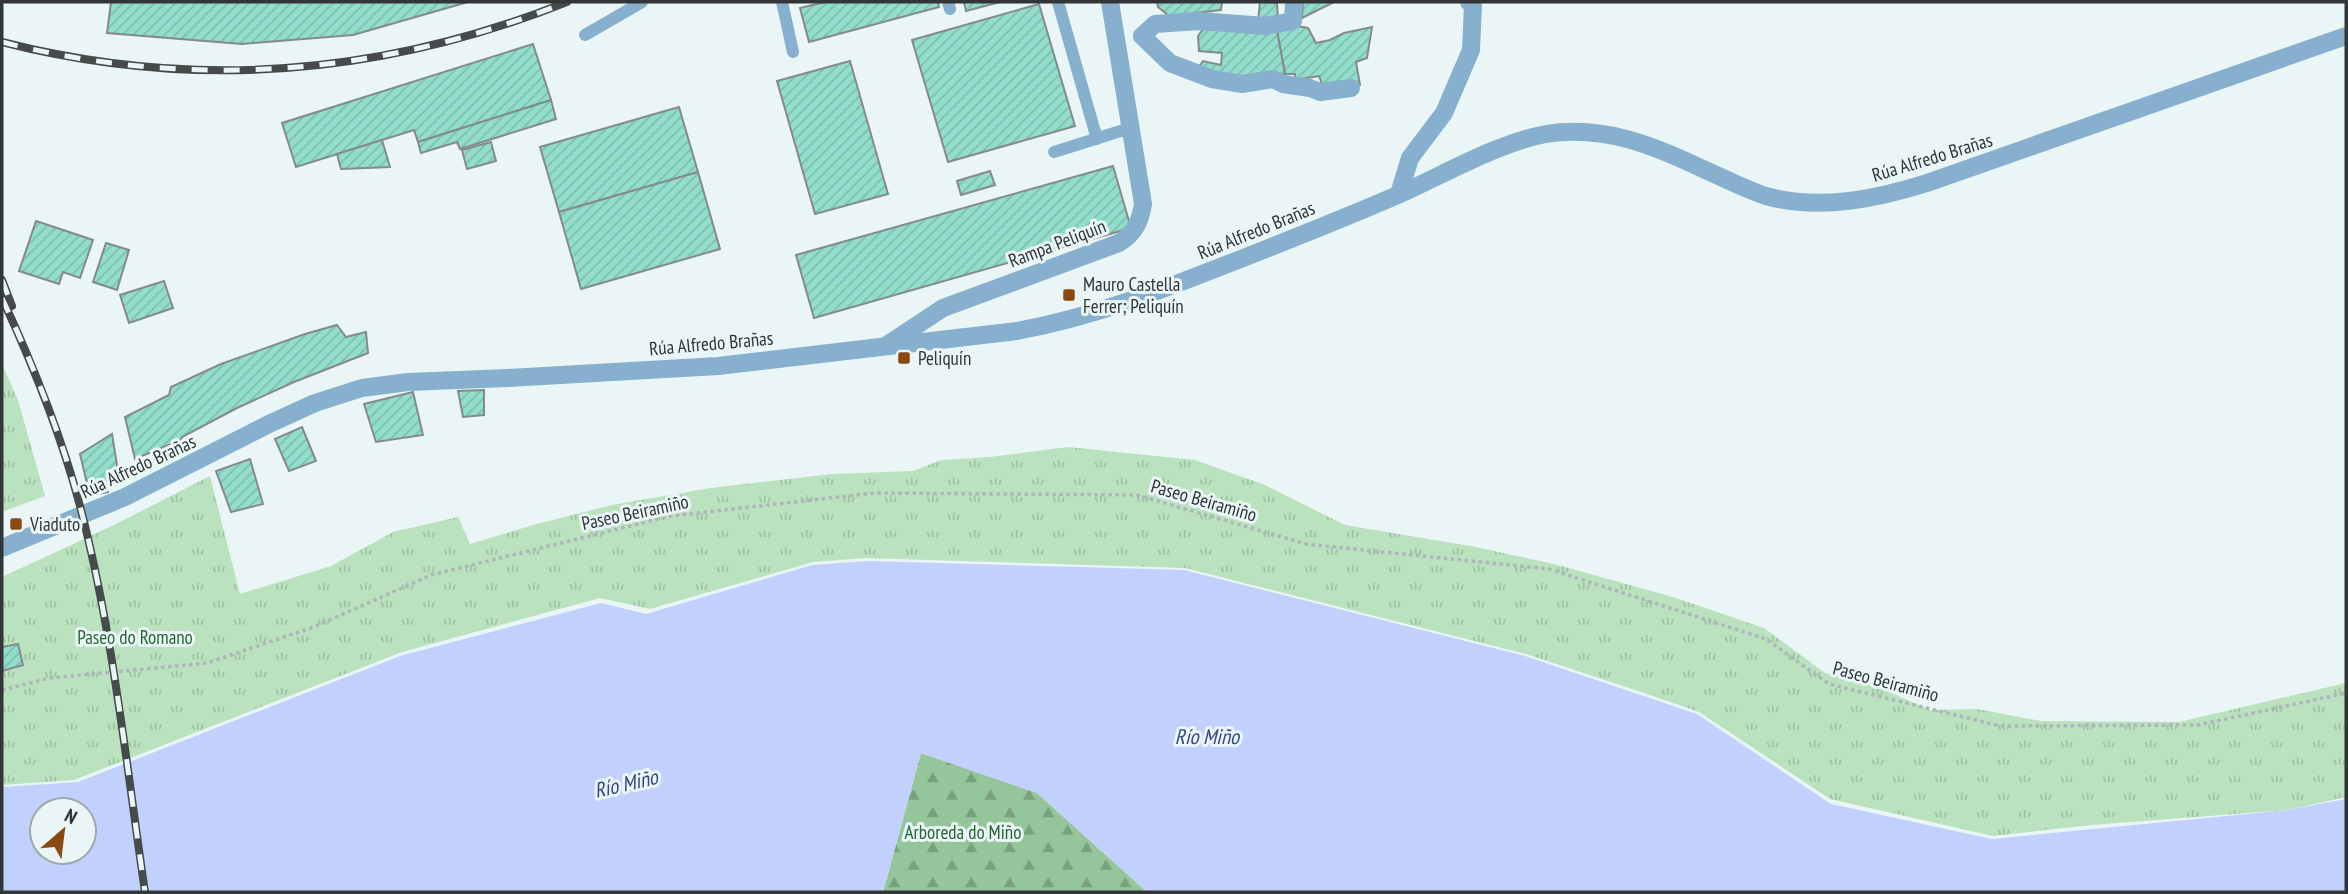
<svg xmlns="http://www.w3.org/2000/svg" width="2348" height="894" font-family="'PT Sans Narrow',sans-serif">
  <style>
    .grass { fill: url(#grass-tufts) }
    .forest { fill: url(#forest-firs) }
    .water { fill: #c1d0fc; fill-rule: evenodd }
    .building { fill: url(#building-hatch); stroke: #838c8a; stroke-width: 2 }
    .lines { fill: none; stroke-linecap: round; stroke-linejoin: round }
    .path { stroke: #aeb7b8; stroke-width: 3.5; stroke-dasharray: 3.5 3.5; stroke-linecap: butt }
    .service { stroke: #87b0ce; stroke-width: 12 }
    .minor { stroke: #87b0ce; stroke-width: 18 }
    .tertiary { stroke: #87b0ce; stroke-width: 18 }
    .rail-casing { stroke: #464a4b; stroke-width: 8 }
    .rail { stroke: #eaf5f6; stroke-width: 5; stroke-dasharray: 16; stroke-linecap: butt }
    .poi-dot { fill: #894911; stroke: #eaf5f6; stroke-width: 2.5 }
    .labels { text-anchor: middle; stroke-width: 6; stroke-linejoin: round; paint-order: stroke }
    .street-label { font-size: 19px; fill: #323637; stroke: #eaf5f6 }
    .poi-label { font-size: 19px; fill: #323637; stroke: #eaf5f6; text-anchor: start }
    .park-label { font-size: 19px; fill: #236731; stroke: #eaf5f6 }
    .water-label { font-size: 21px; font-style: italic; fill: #364686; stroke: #eaf5f6 }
  </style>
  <defs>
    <pattern id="grass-tufts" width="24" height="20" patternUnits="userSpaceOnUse" patternTransform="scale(1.75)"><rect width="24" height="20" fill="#bae2be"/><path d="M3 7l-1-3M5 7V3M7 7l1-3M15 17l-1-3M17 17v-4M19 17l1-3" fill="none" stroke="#a0c2a4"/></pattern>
    <pattern id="forest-firs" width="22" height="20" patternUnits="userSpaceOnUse" patternTransform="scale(1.75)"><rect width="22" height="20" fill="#95c59a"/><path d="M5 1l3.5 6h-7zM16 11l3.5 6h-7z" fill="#7aa17e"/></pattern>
    <pattern id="building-hatch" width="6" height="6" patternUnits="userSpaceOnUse" patternTransform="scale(1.75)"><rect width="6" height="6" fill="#92ddcb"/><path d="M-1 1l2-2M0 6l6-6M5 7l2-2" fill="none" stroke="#7ebeaf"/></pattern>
  </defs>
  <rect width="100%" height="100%" fill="#eaf5f6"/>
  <g class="grass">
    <polygon points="2,364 18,400 45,496 2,512"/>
    <polygon points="1068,447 1195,460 1265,485 1345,525 1476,547 1554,564 1673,597 1764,628 1825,673 1878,687 1930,710 1977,709 2041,721 2179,722 2346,683 2346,797 2288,810 2091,825 1993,836 1830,799 1699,712 1644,693 1526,654 1185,568 865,558 813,562 650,609 600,598 402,652 74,780 2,785 2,577 114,525 210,476 240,594 331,566 393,532 458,517 470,544 533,525 612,505 711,488 832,474 913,471 941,460 990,457"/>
  </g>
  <polygon class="forest" points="921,753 1037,793 1147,892 883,892"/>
  <path class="water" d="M 868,561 L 1184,570 L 1525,656 L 1697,714 L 1831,804 L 1992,839 L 2288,810 L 2346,799 L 2346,892 L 1147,892 L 1037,793 L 921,753 L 883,892 L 2,892 L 2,787 L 78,782 L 400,656 L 601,603 L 646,614 L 812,565 ZM 42,810 L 84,810 L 84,852 L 42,852 Z"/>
  <g class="building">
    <polygon points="111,2 468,2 353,35 242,44 107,33"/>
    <polygon points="825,2 938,2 939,7 809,42 800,8"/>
    <polygon points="964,2 1000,2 966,11"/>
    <polygon points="1157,2 1222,2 1221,10 1169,16 1158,7"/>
    <polygon points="1260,2 1277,3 1278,20 1258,21"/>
    <polygon points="1303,2 1334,2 1302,18"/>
    <polygon points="1039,4 1075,126 948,162 912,40"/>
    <polygon points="1297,26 1308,28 1316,43 1330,40 1344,33 1372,27 1367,58 1356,62 1360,85 1339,88 1323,87 1319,76 1295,80 1295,74 1285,74 1277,31"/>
    <polygon points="1203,29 1277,31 1285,74 1238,78 1197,70 1203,61 1221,65 1222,53 1199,51 1198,36"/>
    <polygon points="533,44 551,100 418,142 414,130 296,167 282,123"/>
    <polygon points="850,61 888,194 815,214 777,81"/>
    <polygon points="551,100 556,119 460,149 457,142 421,153 418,142"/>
    <polygon points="679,107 698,172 559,212 540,147"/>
    <polygon points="382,140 390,167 341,169 337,154"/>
    <polygon points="491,142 496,161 467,169 462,150"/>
    <polygon points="1113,166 1131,228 814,318 796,255"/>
    <polygon points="990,171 995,185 961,195 957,181"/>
    <polygon points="698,172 720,249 581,289 559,212"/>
    <polygon points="36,221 93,240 80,278 63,272 59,284 19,271"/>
    <polygon points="106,243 129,250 117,290 93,282"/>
    <polygon points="164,281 173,308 129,323 120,295"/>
    <polygon points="337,325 346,337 366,332 368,353 294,382 237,408 182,437 181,440 135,459 125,417 169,395 171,387 221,364 305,334"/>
    <polygon points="484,390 484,415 463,417 458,391"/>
    <polygon points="413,392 423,435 376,442 364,404"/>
    <polygon points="302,427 316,461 289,471 275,439"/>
    <polygon points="112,434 120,484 107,486 108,492 90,496 80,454"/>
    <polygon points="250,459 263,504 231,512 216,471"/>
    <polygon points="18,644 23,665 2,671 2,647"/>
  </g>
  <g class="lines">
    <polyline class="path" points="2,690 50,678 207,663 314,627 431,575 671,516 874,493 1137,495 1306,544 1549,569 1766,639 1829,684 2000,726 2198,725 2346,693"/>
    <g class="service">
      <polyline points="782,2 793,52"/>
      <polyline points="948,2 950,9"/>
      <polyline points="1058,2 1097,139"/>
      <polyline points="585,35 642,2"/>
      <polyline points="1054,152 1130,128"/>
    </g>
    <g class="minor">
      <polyline points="1142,36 1170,63 1212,79 1242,84 1273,79 1283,84 1310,88 1320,92 1351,88"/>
      <polyline points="1142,36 1155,24 1200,21 1265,26 1293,21 1294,2"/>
      <polyline points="1399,194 1410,158 1444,113 1471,50 1473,5 1469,2"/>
      <path d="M 887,345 L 943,308 L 1119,243 C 1135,233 1140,222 1143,204 L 1110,2"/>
    </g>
    <path class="tertiary" d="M 2,548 L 125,497 L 269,424 L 315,403 L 362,388 L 408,382 L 508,378 L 718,366 L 1017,331 C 1093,317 1162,290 1233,262 C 1289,240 1345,218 1400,194 C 1443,175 1500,142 1546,134 C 1603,125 1653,145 1703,169 C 1724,178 1744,189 1766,196 C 1819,211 1876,199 1927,183 L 2346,36"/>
    <g class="rail-casing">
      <g id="rail">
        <path d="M 2,42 C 194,91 384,75 567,2"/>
        <polyline points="2,280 12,306"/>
        <path d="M 2,298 C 33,365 61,434 80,506 C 113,632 126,763 145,892"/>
      </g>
    </g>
    <use href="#rail" class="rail"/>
  </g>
  <g class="poi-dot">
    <rect x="1062" y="288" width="14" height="14" rx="3.5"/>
    <rect x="897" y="351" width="14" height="14" rx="3.5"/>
    <rect x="9" y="517" width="14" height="14" rx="3.5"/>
  </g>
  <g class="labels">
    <g class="street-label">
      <text transform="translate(1932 157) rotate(-17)" y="7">Rúa Alfredo Brañas</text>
      <text transform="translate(1256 230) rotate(-22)" y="7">Rúa Alfredo Brañas</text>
      <text transform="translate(1057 243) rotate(-21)" y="7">Rampa Peliquín</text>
      <text transform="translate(711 343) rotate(-5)" y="7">Rúa Alfredo Brañas</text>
      <text transform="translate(138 466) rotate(-25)" y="7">Rúa Alfredo Brañas</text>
      <text transform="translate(1204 500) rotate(16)" y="7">Paseo Beiramiño</text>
      <text transform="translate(635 512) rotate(-12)" y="7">Paseo Beiramiño</text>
      <text transform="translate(1886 681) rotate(15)" y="7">Paseo Beiramiño</text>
    </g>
    <g class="poi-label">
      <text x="1083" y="291">Mauro Castella<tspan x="1083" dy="22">Ferrer; Peliquín</tspan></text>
      <text x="918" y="365">Peliquín</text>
      <text x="30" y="531">Viaduto</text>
    </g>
    <g class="park-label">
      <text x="135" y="644">Paseo do Romano</text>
      <text x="963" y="839">Arboreda do Miño</text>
    </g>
    <g class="water-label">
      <text x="1207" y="744">Río Miño</text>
      <text transform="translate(626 784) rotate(-13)" y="7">Río Miño</text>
    </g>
  </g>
  <rect width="2348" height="894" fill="none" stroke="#323637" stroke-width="7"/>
  <g transform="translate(63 831) rotate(28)"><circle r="33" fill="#eaf5f6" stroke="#a0a9aa" stroke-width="2"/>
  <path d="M0-5L12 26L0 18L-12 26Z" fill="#894911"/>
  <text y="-10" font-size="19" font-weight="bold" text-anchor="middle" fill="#323637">N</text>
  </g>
</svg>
